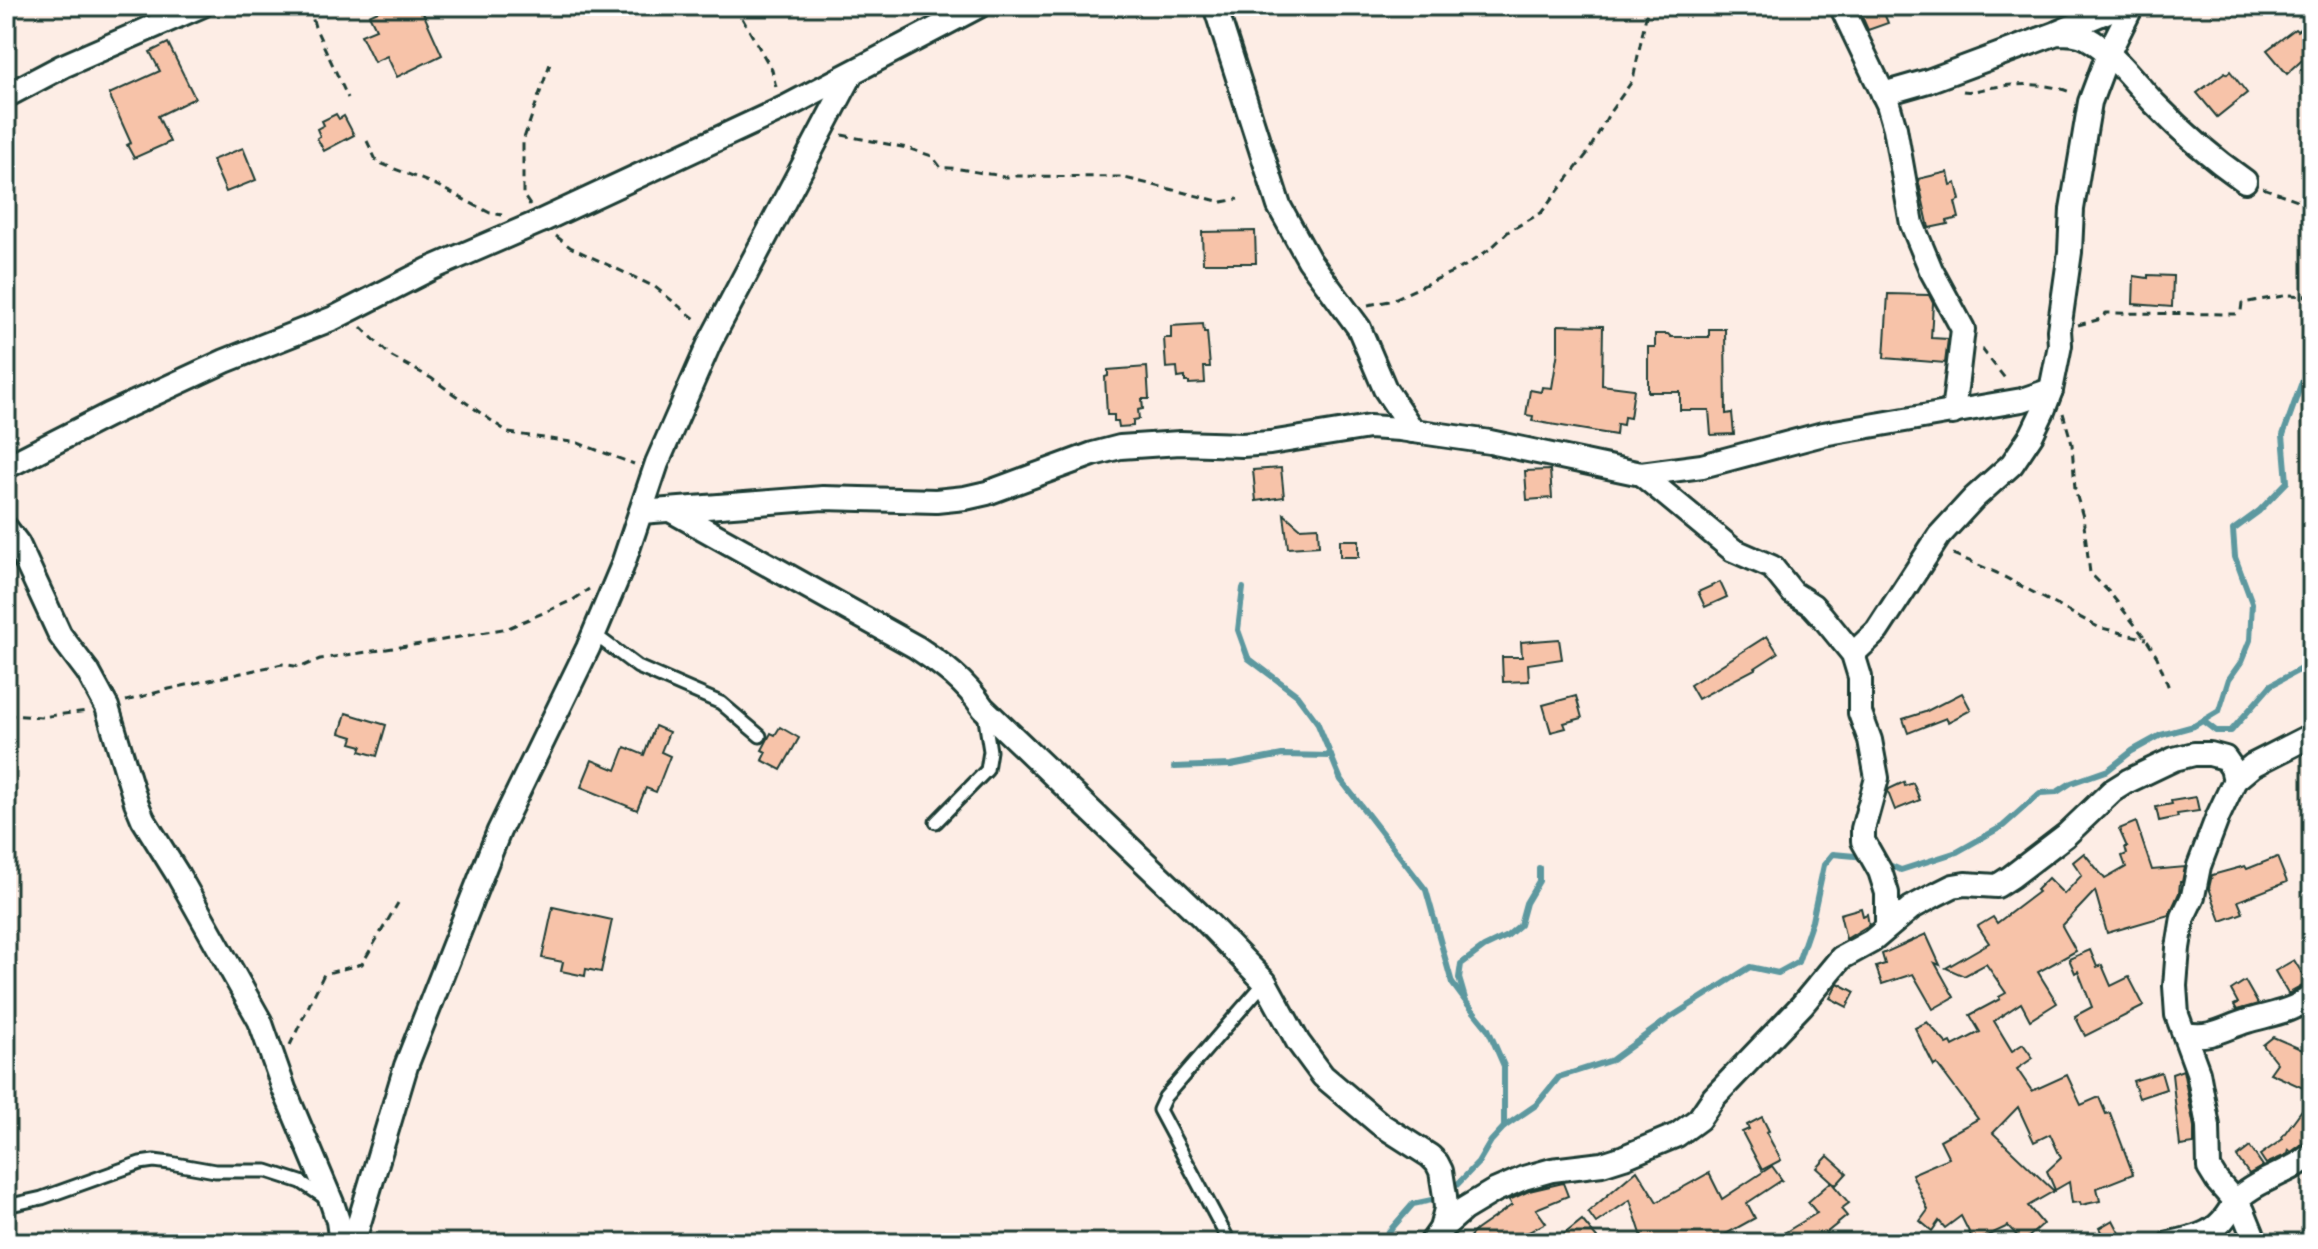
<svg xmlns="http://www.w3.org/2000/svg" width="2318" height="1249" font-family="'Indie Flower',sans-serif">
  <style>
    .lines { fill: none; stroke-linecap: round; stroke-linejoin: round }
    .stream { stroke: #5d989f; stroke-width: 6 }
    .building { fill: #f7c3a9; stroke: #1f3d34; stroke-width: 2 }
    .service-casing { stroke: #1f3d34; stroke-width: 17 }
    .minor-casing { stroke: #1f3d34; stroke-width: 28 }
    .path { stroke: #1f3d34; stroke-width: 3; stroke-dasharray: 8 6; stroke-linecap: butt }
    .service { stroke: #fff; stroke-width: 11 }
    .minor { stroke: #fff; stroke-width: 22 }
  </style>
  <rect width="100%" height="100%" fill="#fdede5"/>
  <filter id="ink" filterUnits="userSpaceOnUse"><feTurbulence type="fractalNoise" baseFrequency=".0125" numOctaves="2"/><feDisplacementMap in="SourceGraphic" scale="16" xChannelSelector="R" yChannelSelector="G"/><feConvolveMatrix kernelMatrix="1 2 1 2 8 2 1 2 1" color-interpolation-filters="sRGB"/></filter>
  <g filter="url(#ink)">
    <g class="lines">
      <g class="stream">
        <polyline points="1243,588 1238,630 1248,658 1297,695 1317,722 1341,780 1426,890 1452,983 1466,1002"/>
        <polyline points="2203,721 2216,731 2231,731 2271,685 2312,663"/>
        <polyline points="1174,767 1231,765 1282,755 1331,756"/>
        <polyline points="1884,863 1901,870 1957,852 2003,826 2040,793 2057,792 2071,783 2108,770 2132,751 2161,735 2194,726 2219,711 2229,679 2241,662 2250,640 2252,603 2235,557 2233,530 2259,511 2287,482 2283,435 2312,354"/>
        <polyline points="1504,1127 1504,1066 1488,1029 1466,1002 1459,978 1461,964 1484,947 1507,936 1520,925 1526,903 1539,881 1539,868"/>
        <polyline points="1450,1192 1478,1163 1491,1141 1504,1127 1536,1105 1559,1077 1612,1060 1668,1019 1750,967 1778,973 1798,962 1812,921 1824,865 1833,854 1866,857"/>
        <polyline points="1379,1243 1413,1204 1441,1198"/>
      </g>
    </g>
    <g class="building">
      <polygon points="389,6 420,6 442,55 397,77 387,56 374,62 361,35 376,29 369,15"/>
      <polygon points="1875,6 1881,6 1888,23 1868,30 1860,12"/>
      <polygon points="2301,28 2312,41 2312,51 2287,74 2267,50 2295,29 2297,31"/>
      <polygon points="168,43 195,98 158,116 170,142 134,158 127,145 131,143 109,94 160,71 150,52"/>
      <polygon points="2230,71 2247,93 2217,117 2197,93 2225,72 2227,74"/>
      <polygon points="336,114 339,119 344,116 354,135 324,151 317,138 320,136 317,129 324,125 322,121"/>
      <polygon points="243,148 256,180 226,192 212,160"/>
      <polygon points="1948,172 1951,185 1956,183 1960,200 1955,202 1959,218 1947,221 1948,224 1929,228 1918,179"/>
      <polygon points="1255,231 1256,263 1203,263 1202,232"/>
      <polygon points="2148,275 2173,276 2172,307 2133,304 2134,276 2148,278"/>
      <polygon points="1888,294 1929,295 1933,303 1931,338 1948,339 1945,363 1884,358"/>
      <polygon points="1203,324 1204,332 1207,332 1210,367 1204,367 1205,383 1189,384 1189,382 1185,382 1185,377 1178,378 1177,367 1166,368 1164,338 1171,338 1171,326"/>
      <polygon points="1558,325 1603,326 1602,385 1634,389 1630,418 1624,417 1623,425 1617,424 1616,435 1532,421 1533,416 1526,415 1530,390 1541,392 1542,387 1552,388 1558,351"/>
      <polygon points="1709,329 1725,329 1726,414 1732,413 1734,434 1711,435 1709,410 1680,410 1680,392 1648,392 1648,347 1655,347 1655,334 1668,334 1671,337 1709,337"/>
      <polygon points="1147,367 1149,399 1142,399 1143,409 1138,410 1139,419 1133,420 1133,426 1119,427 1118,421 1114,421 1114,415 1107,415 1105,377 1108,376 1108,370"/>
      <polygon points="1281,468 1284,497 1256,501 1253,470"/>
      <polygon points="1550,470 1552,498 1527,500 1525,471"/>
      <polygon points="1284,514 1300,528 1318,527 1319,546 1288,548"/>
      <rect x="1340" y="540" width="19" height="17"/>
      <polygon points="1720,582 1727,597 1705,607 1698,592"/>
      <polygon points="1767,636 1778,653 1755,668 1755,669 1698,699 1690,685"/>
      <polygon points="1559,639 1562,659 1528,664 1529,681 1503,682 1502,657 1522,657 1521,642"/>
      <polygon points="1962,693 1971,710 1948,722 1946,718 1908,733 1903,719 1925,712"/>
      <polygon points="1576,696 1582,718 1564,723 1566,728 1551,732 1543,705"/>
      <polygon points="346,713 386,725 377,756 360,751 362,746 351,743 353,737 340,733"/>
      <polygon points="655,726 669,732 661,752 670,756 656,792 646,788 637,810 581,787 592,760 616,770 625,747 644,755"/>
      <polygon points="780,727 799,738 781,770 762,760 766,752 762,750 771,733 775,735"/>
      <polygon points="1904,782 1905,786 1913,783 1920,800 1895,810 1888,792 1889,789"/>
      <polygon points="2196,797 2199,811 2177,814 2178,817 2159,821 2156,807 2172,804 2171,801"/>
      <polygon points="2136,822 2152,870 2185,867 2182,882 2180,882 2179,893 2169,915 2107,933 2095,891 2062,926 2076,951 2038,972 2057,1003 2030,1020 2021,1003 1994,1021 2012,1051 2023,1044 2033,1058 2017,1069 2032,1091 2067,1075 2081,1105 2099,1097 2106,1114 2110,1113 2133,1174 2097,1188 2100,1201 2081,1205 2080,1202 2072,1203 2069,1182 2055,1190 2047,1171 2061,1158 2050,1134 2034,1142 2018,1107 1993,1133 2054,1191 2028,1206 2043,1224 2023,1242 2008,1226 1974,1242 1961,1216 1945,1228 1939,1221 1932,1231 1920,1221 1928,1210 1912,1174 1949,1158 1940,1140 1978,1119 1937,1064 1934,1066 1915,1028 1927,1022 1947,1044 1951,1042 1953,1046 1980,1032 1970,1015 2000,999 1999,997 2006,993 1986,964 1964,976 1946,968 1989,943 1978,926 1993,917 1997,923 2038,892 2036,890 2048,878 2064,894 2082,875 2073,862 2084,853 2105,879 2126,867 2122,856 2127,854 2125,847 2127,847 2119,829"/>
      <polygon points="2277,857 2287,882 2238,901 2243,913 2221,921 2209,888 2212,875 2245,866 2247,869"/>
      <polygon points="553,907 612,920 601,972 586,969 585,976 561,971 563,962 542,958"/>
      <polygon points="1861,908 1863,916 1867,914 1869,925 1846,939 1840,914"/>
      <polygon points="1926,934 1940,965 1935,963 1954,997 1933,1009 1913,974 1882,984 1876,967 1885,964 1882,954"/>
      <polygon points="2090,950 2097,967 2102,965 2111,986 2129,977 2144,1006 2085,1036 2075,1016 2092,1007 2078,971 2075,973 2069,959"/>
      <polygon points="2294,960 2308,983 2288,994 2275,971"/>
      <polygon points="2245,981 2258,1004 2237,1010 2234,1005 2238,1003 2231,990"/>
      <polygon points="1838,983 1855,992 1847,1007 1830,998"/>
      <polygon points="2273,1037 2312,1054 2312,1092 2270,1073 2277,1063 2263,1045"/>
      <polygon points="2183,1070 2194,1127 2194,1144 2180,1146 2172,1074"/>
      <polygon points="2161,1072 2166,1089 2139,1098 2133,1081"/>
      <polygon points="2312,1096 2312,1137 2291,1152 2289,1150 2288,1154 2266,1164 2260,1155 2283,1139 2282,1137"/>
      <polygon points="1762,1117 1769,1131 1766,1132 1781,1160 1762,1170 1742,1132 1749,1129 1747,1125"/>
      <polygon points="2250,1147 2263,1166 2249,1174 2237,1157"/>
      <polygon points="1828,1156 1847,1173 1836,1185 1817,1168"/>
      <polygon points="1772,1166 1782,1180 1747,1203 1755,1218 1717,1239 1715,1236 1700,1243 1644,1243 1630,1200 1596,1223 1588,1212 1637,1170 1657,1202 1709,1173 1722,1199"/>
      <polygon points="1831,1182 1849,1203 1841,1209 1847,1216 1826,1233 1833,1243 1790,1243 1784,1233 1817,1213 1808,1202"/>
      <polygon points="1563,1183 1568,1196 1536,1209 1546,1223 1508,1243 1464,1243 1476,1230 1512,1205 1509,1200 1529,1191"/>
      <polygon points="1582,1220 1601,1243 1553,1243"/>
      <polygon points="2113,1220 2125,1243 2107,1243 2099,1228"/>
    </g>
    <g class="lines">
      <g class="service-casing">
        <g id="service">
          <polyline points="594,634 638,667 721,703 760,736"/>
          <polyline points="936,822 987,770 990,751 984,713"/>
          <polyline points="6,1206 42,1198 140,1163 154,1161 170,1163 215,1171 267,1171 301,1182 325,1198"/>
          <polyline points="1230,1243 1159,1110 1165,1097 1265,982"/>
        </g>
      </g>
      <g class="minor-casing">
        <g id="minor">
          <polyline points="1215,6 1279,206 1309,260 1359,328 1385,389 1413,431"/>
          <polyline points="1841,6 1888,104 1895,128 1912,224 1931,270 1963,329 1953,413"/>
          <polyline points="2059,32 2120,6"/>
          <path d="M 1883,94 L 1928,81 L 2057,33 C 2068,33 2078,33 2087,38 C 2114,53 2134,82 2155,104 C 2183,133 2212,158 2245,181"/>
          <polyline points="6,96 63,66 201,6"/>
          <polyline points="6,467 108,415 225,361 334,318 430,269 539,222 786,107 979,6"/>
          <polyline points="1641,474 1733,550 1772,567 1793,593 1812,605 1822,616 1853,654 1860,677 1860,713 1870,740 1877,778 1863,829 1863,841 1880,871 1887,893 1887,926"/>
          <path d="M 670,510 L 916,647 C 943,665 965,681 983,708 L 1201,916 L 1265,982 L 1298,1042 L 1323,1076 L 1380,1124 L 1430,1156 L 1437,1163 L 1441,1171 L 1445,1196 L 1446,1209 L 1441,1229"/>
          <polyline points="641,512 823,498 936,501 965,498 987,493 1093,454 1120,447 1180,443 1242,445 1270,443 1369,427 1400,429 1490,442 1641,474 1702,466 1823,434 2022,400 2051,390"/>
          <polyline points="6,528 18,544 60,635 88,672 107,707 136,802 143,819 178,875 260,1021 284,1089 332,1203 338,1221 341,1243"/>
          <polyline points="1853,654 1877,631 1939,536 1974,498 2012,464 2032,434 2043,411 2051,390 2060,345 2059,330 2070,252 2072,209 2090,102 2108,54 2132,6"/>
          <path d="M 2186,1034 C 2211,1039 2224,1028 2247,1021 C 2271,1014 2292,1012 2312,996"/>
          <polyline points="353,1243 406,1066 499,831 588,648 622,567 657,463 710,342 851,75"/>
          <polyline points="1431,1243 1441,1229 1464,1209 1494,1191 1524,1178 1552,1170 1602,1164 1624,1157 1677,1135 1699,1119 1714,1097 1802,1005 1841,958 1872,941 1911,908 1935,895 1953,886 1965,884 1997,886 2011,877 2066,835 2112,791 2128,781 2174,759 2194,754 2210,754 2225,758 2232,768 2235,780"/>
          <path d="M 2170,1243 C 2188,1239 2209,1236 2222,1221 C 2231,1211 2234,1200 2246,1192 C 2267,1176 2290,1173 2312,1154"/>
          <polyline points="2256,1243 2243,1211 2217,1181 2209,1168 2208,1126 2198,1072 2177,1015 2175,986 2178,948 2183,917 2193,896 2199,866 2218,816 2235,780 2253,765 2312,735"/>
        </g>
      </g>
      <g class="path">
        <polyline points="309,6 315,27 348,98"/>
        <polyline points="735,6 772,70 776,87"/>
        <path d="M 1963,91 C 1973,93 1984,88 1995,87 C 2021,83 2048,83 2073,93"/>
        <path d="M 842,135 L 907,148 L 932,156 L 941,168 C 958,167 972,172 989,174 C 1001,175 1001,179 1015,176 L 1121,177 L 1222,202 L 1238,199"/>
        <polyline points="367,141 377,162 436,185 490,213 502,215"/>
        <polyline points="2263,188 2312,205"/>
        <polyline points="530,205 523,195 523,141 551,61"/>
        <polyline points="556,236 570,247 655,287 699,322"/>
        <polyline points="1368,305 1390,301 1465,266 1490,249 1509,231 1541,213 1587,154 1610,112 1633,80 1648,6"/>
        <polyline points="2078,325 2101,319 2106,313 2236,314 2241,311 2242,303 2289,295 2312,296"/>
        <polyline points="361,327 392,357 431,378 509,433 578,443 634,464"/>
        <polyline points="1982,349 2007,381"/>
        <polyline points="2063,413 2072,444 2075,490 2083,517 2090,573 2110,593 2146,639 2157,657 2169,688"/>
        <polyline points="1953,554 1997,573 2098,627 2146,639"/>
        <polyline points="126,701 169,689 282,664 301,667 320,659 427,643 508,628 573,600 589,589"/>
        <polyline points="6,715 41,717 88,711"/>
        <polyline points="290,1045 324,974 362,964 398,903"/>
      </g>
      <use href="#service" class="service"/>
      <use href="#minor" class="minor"/>
    </g>
  </g>
  <rect width="2318" height="1249" fill="none" stroke="#fff" stroke-width="32"/>
  <rect x="16" y="16" width="2286" height="1217" fill="none" stroke="#1f3d34" stroke-width="3" filter="url(#ink)"/>
</svg>
